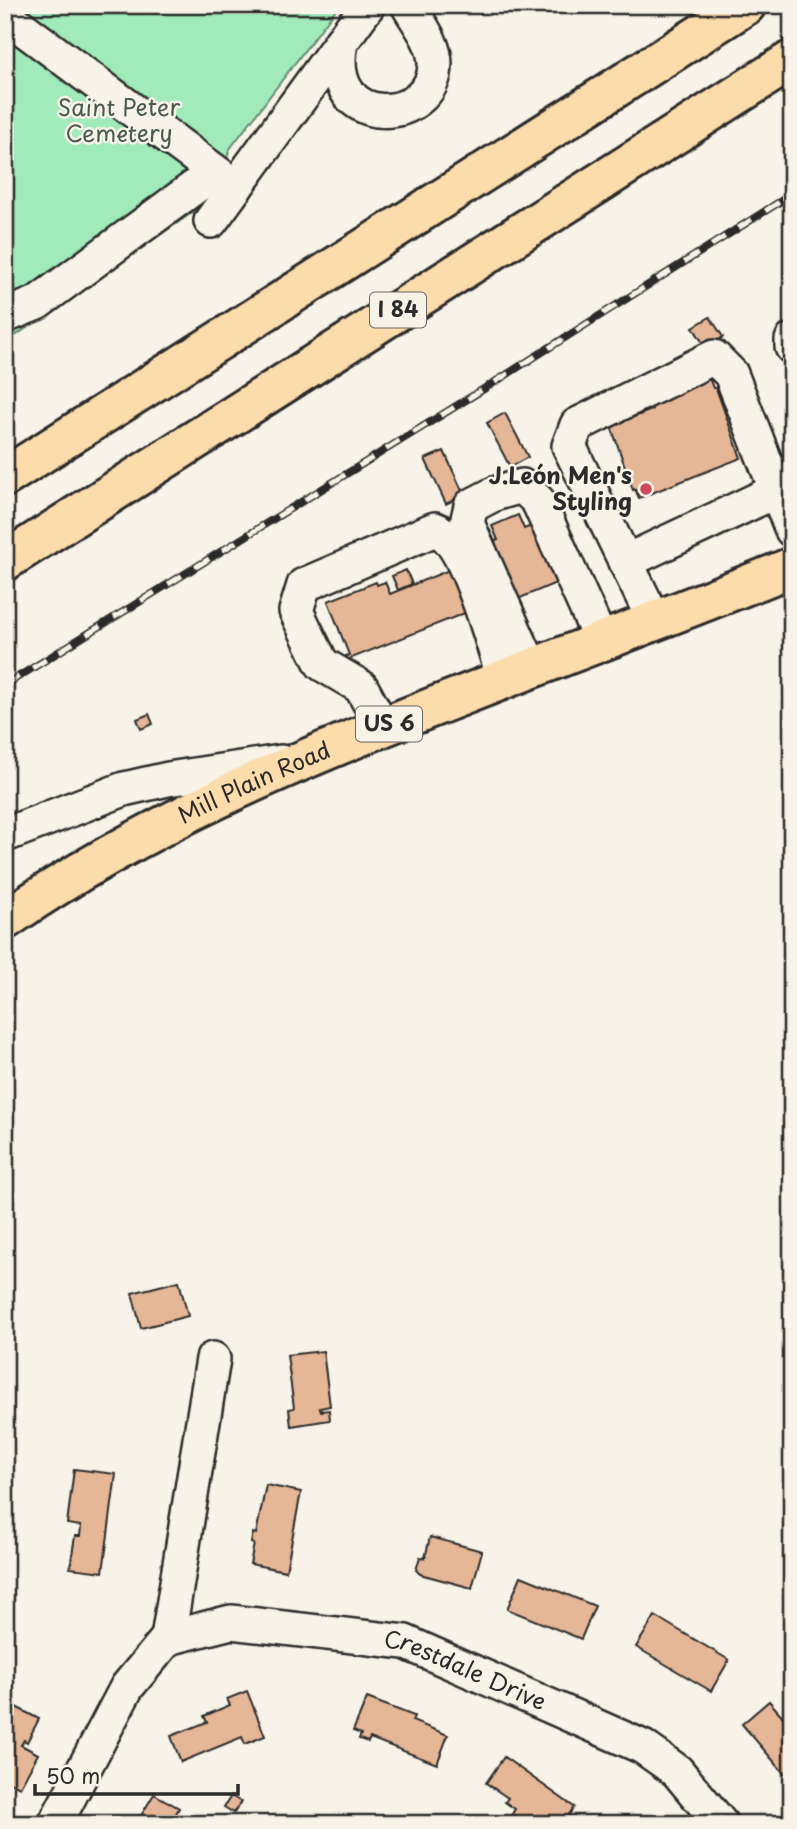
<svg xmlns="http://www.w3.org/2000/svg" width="797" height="1829" font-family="'Playpen Sans',sans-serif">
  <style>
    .green { fill: #a1ebba; stroke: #668b72; stroke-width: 2 }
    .building { fill: #e6b797; stroke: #2b2b2b; stroke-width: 2 }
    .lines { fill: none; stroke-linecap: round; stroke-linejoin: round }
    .minor-casing { stroke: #2b2b2b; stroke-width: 38 }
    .major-casing { stroke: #2b2b2b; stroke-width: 44 }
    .highway-casing { stroke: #2b2b2b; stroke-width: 44 }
    .minor { stroke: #f7f3e8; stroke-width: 33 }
    .major { stroke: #fddcac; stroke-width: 38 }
    .highway { stroke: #fddcac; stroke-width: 38 }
    .rail-casing { stroke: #2b2b2b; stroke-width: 8 }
    .rail { stroke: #f7f3e8; stroke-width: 5; stroke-dasharray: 16; stroke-linecap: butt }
    .poi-dot { fill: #d1495b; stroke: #f7f3e8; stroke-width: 2.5 }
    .labels { text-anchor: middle; stroke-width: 5; stroke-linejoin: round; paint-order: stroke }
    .shield { fill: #f7f3e8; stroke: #686764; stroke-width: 2 }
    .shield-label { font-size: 21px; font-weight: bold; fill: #2b2b2b }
    .park-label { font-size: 23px; fill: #485b4f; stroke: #f7f3e8 }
    .poi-label { font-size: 23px; font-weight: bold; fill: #2b2b2b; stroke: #f7f3e8; text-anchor: end }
    .street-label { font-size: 23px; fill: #2b2b2b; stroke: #f7f3e8 }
  </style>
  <rect width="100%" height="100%" fill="#f7f3e8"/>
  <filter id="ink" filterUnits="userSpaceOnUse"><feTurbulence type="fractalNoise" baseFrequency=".0143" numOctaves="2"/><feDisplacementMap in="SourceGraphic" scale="14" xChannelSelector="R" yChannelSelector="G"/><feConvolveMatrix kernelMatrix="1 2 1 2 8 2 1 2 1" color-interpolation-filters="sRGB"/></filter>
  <g filter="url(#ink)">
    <polygon class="green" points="5,5 339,5 229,150 219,194 5,343"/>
    <g class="building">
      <polygon points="710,317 723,337 706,348 693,327"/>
      <polygon points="708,375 713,388 716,388 741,458 639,498 635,489 633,490 611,426 652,410 648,399"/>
      <polygon points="505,413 528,457 510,467 487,423"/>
      <polygon points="444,451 464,495 446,504 425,459"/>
      <polygon points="518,515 524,529 531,526 543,554 550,551 563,580 511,602 490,543 498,540 492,526"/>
      <polygon points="454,568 475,609 347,660 346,656 349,655 328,601 376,582 377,585 385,582 390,594"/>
      <polygon points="406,570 412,584 398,590 392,576"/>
      <polygon points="149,714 153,724 141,729 137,719"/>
      <polygon points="179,1281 188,1316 141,1328 132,1293"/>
      <polygon points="323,1351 330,1406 320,1408 321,1411 329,1410 330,1420 291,1426 289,1409 294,1408 287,1355"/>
      <polygon points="74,1469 116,1474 103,1572 70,1568 75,1536 80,1536 81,1526 67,1524"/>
      <polygon points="266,1485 301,1492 286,1571 250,1564 254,1544 251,1543 253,1533 256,1534"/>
      <polygon points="430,1537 482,1551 472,1588 420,1574 416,1570 420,1557 425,1558"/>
      <polygon points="521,1576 595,1606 581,1639 507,1609"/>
      <polygon points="655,1616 729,1660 711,1691 636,1647"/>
      <polygon points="247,1691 265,1736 245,1744 242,1737 181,1762 171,1736 207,1722 204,1716 230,1705 227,1699"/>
      <polygon points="367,1698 414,1716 412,1721 448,1735 437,1764 370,1738 368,1742 359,1739 361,1734 353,1731"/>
      <polygon points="769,1701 792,1727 792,1776 788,1778 742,1724"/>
      <polygon points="14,1706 39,1719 27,1742 24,1740 21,1745 38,1754 20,1787 5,1780 5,1736 8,1732 5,1722"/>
      <polygon points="504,1757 574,1807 563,1824 512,1824 508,1821 515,1809 505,1802 508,1798 486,1783"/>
      <polygon points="154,1794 179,1808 171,1823 161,1817 157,1824 136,1824"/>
      <polygon points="231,1796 241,1802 234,1813 224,1807"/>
    </g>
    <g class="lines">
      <g class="minor-casing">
        <g id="minor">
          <polyline points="5,15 236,187"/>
          <path d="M 341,42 C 323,134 435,125 435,64 C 435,42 418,23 408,5"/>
          <polyline points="211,221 368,5"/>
          <polyline points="5,316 37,303 215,172"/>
          <polyline points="792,340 792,347"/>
          <polyline points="625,562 776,491"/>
          <polyline points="654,620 569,446 577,425 714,357 731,374 792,530"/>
          <polyline points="531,668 467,523 471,506 494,494 522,486 538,501 601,641"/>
          <path d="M 383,727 L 361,687 L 322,664 L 296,611 L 304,585 L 435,529 C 467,540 493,646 504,679"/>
          <polyline points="5,835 124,789 168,779 281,762"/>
          <path id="s1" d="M 168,1638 L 231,1622 L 405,1642 L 643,1747 L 677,1771 L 721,1824"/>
          <polyline points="55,1824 127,1687 168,1638 213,1359"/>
        </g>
      </g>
      <g class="major-casing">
        <g id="major">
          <path id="s2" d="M 5,920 C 144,824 299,759 456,698 C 568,654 680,612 792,567"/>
        </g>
      </g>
      <g class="highway-casing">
        <g id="highway">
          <polyline points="5,477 746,5"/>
          <polyline points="5,561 792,60"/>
        </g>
      </g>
      <use href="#minor" class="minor"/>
      <use href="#major" class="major"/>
      <use href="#highway" class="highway"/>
      <g class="rail-casing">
        <polyline id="rail" points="5,685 495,382 792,194"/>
      </g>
      <use href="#rail" class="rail"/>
    </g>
  </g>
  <circle class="poi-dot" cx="646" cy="489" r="7"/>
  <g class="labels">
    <g class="shield">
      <rect x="370" y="292.5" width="56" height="35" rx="5"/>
      <rect x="356" y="706.5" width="66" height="35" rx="5"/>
    </g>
    <g class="shield-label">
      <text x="398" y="317">I 84</text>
      <text x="389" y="731">US 6</text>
    </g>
    <g class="park-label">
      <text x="119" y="116">Saint Peter<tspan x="119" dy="26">Cemetery</tspan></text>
    </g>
    <g class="poi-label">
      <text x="632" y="484">J.León Men's<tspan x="632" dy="26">Styling</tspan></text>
    </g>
    <g class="street-label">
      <text dy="8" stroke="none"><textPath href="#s2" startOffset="285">Mill Plain Road</textPath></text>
      <text dy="8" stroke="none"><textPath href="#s1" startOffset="306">Crestdale Drive</textPath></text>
    </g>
  </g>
  <rect width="797" height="1829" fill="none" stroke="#f7f3e8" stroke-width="28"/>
  <rect x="14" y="14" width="769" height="1801" fill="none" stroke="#2b2b2b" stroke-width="2.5" filter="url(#ink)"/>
  <path d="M35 1784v10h203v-10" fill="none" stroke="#2b2b2b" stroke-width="3.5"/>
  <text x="46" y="1784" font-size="21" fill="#2b2b2b" stroke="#f7f3e8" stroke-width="5" paint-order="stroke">50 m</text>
</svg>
